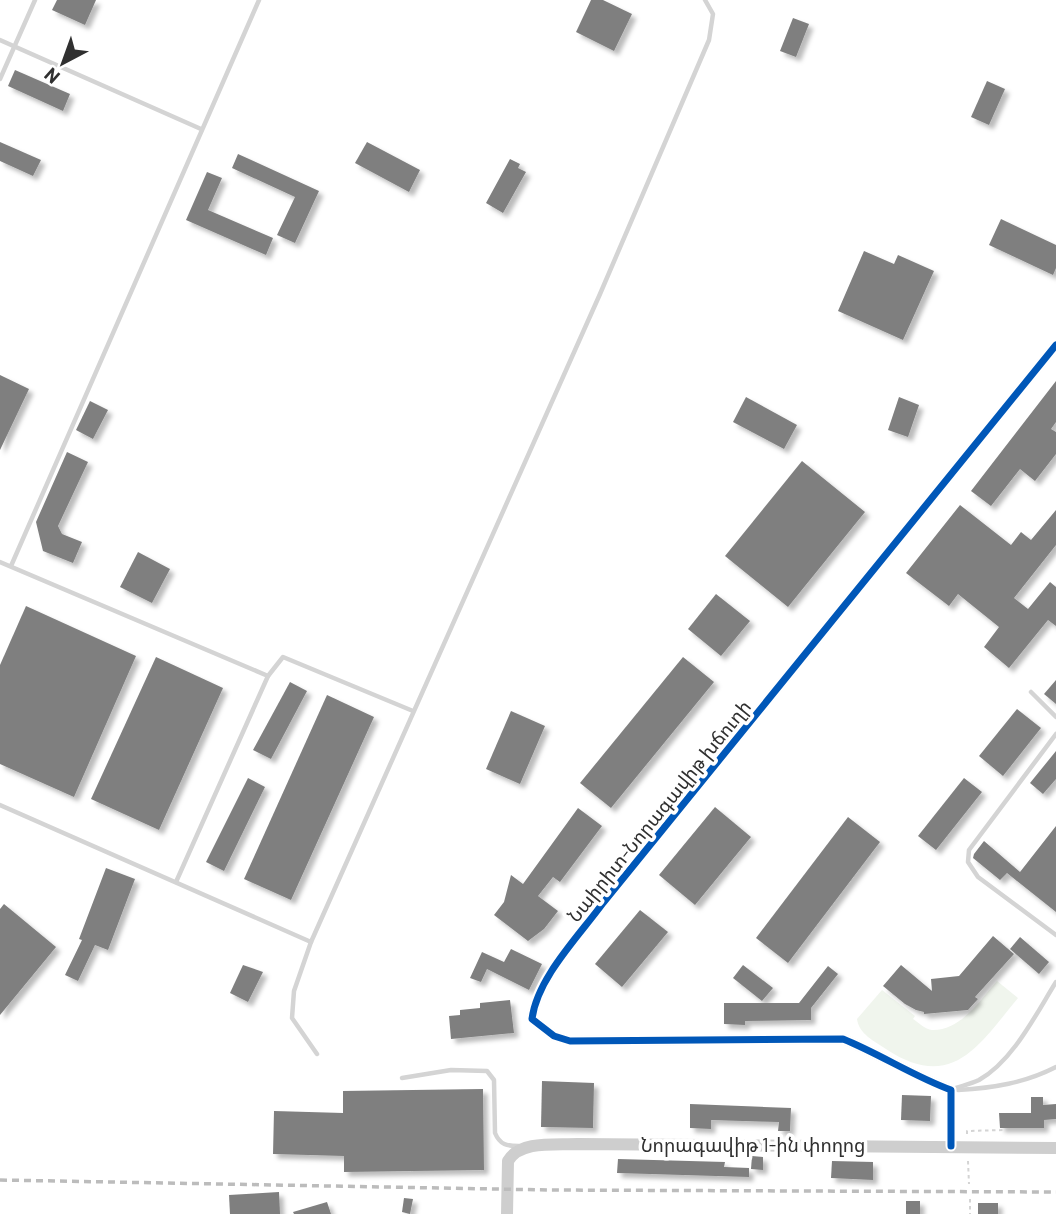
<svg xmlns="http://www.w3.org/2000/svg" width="1056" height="1214" font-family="Barlow,'Noto Sans Armenian',sans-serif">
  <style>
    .green { fill: #f0f5ed }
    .building { fill: #7f7f7f; filter: url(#shadow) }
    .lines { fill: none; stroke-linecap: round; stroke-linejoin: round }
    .path { stroke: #d4d4d4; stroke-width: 2; stroke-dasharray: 3.5 3.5; stroke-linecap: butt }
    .service { stroke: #d4d4d4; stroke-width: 4.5 }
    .tertiary { stroke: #d4d4d4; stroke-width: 10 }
    .secondary { stroke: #cecece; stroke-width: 12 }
    .rail { stroke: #bcbcbc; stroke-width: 3.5; stroke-dasharray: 7 5; stroke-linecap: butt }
    .cycleway-casing { stroke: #fff; stroke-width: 11 }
    .cycleway { stroke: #0057b8; stroke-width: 7 }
    .labels { text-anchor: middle; stroke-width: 7; stroke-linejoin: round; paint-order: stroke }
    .street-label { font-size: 19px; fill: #303030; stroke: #fff }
  </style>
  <defs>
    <filter id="shadow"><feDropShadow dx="4.5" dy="4.5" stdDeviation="2" flood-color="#0004"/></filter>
  </defs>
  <rect width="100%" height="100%" fill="#fff"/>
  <path class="green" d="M 997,981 L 1018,998 C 979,1045 952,1093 886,1049 C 874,1041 859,1034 857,1019 L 882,990 L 915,1016 L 913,1019 C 919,1023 925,1029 932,1030 C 961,1031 981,999 997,981 Z"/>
  <g class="building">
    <polygon points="57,0 96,0 85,25 52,10"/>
    <polygon points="591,0 603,0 632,14 614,51 576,32"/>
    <polygon points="793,18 809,24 796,57 780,51"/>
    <polygon points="15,70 70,94 63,111 8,86"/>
    <polygon points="987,81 1005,89 989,125 971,117"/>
    <polygon points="0,142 41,160 33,176 0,161"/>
    <polygon points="367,142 420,170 409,192 355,163"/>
    <polygon points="238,154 319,191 295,243 277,235 295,197 232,168"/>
    <polygon points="510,159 520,164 518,168 526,172 503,213 486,203"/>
    <polygon points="207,172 222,178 208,210 273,238 266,255 186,220"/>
    <polygon points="1001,219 1056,245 1056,268 1053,275 989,245"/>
    <polygon points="864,251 894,264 898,255 934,271 903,340 838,311"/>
    <polygon points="0,375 29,389 0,450"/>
    <polygon points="1056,381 1056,422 1051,429 1056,432 1056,454 1035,481 1020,469 991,506 971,491"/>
    <polygon points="746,397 797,425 784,449 733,422"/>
    <polygon points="899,397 919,405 908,437 888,430"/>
    <polygon points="90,401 108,410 93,439 76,430"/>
    <polygon points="67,452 88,462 58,526 62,534 82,542 73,563 43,551 36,522"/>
    <polygon points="802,461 865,512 788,607 725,556"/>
    <polygon points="960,505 1011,545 1021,532 1031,540 1056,510 1056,545 1014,598 1028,609 1050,582 1056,587 1056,626 1048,620 1009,668 984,647 999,627 958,594 949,606 906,573"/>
    <polygon points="138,552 170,569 152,603 120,587"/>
    <polygon points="716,594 750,621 721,656 688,629"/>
    <polygon points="26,606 136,656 74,797 0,764 0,665"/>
    <polygon points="156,657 223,688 159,830 91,799"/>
    <polygon points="683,657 714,682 611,808 580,783"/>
    <polygon points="1056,680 1056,704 1044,694"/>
    <polygon points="290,682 307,691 271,759 253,750"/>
    <polygon points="327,695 374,717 291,900 244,879"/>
    <polygon points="1017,709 1041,728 1003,776 979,756"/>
    <polygon points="511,711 545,726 520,784 486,769"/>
    <polygon points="1056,751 1056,779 1043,794 1030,783"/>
    <polygon points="248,778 265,787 224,871 206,862"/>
    <polygon points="964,778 982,792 936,850 918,836"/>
    <polygon points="715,807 751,837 695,905 659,875"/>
    <polygon points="578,808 602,826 560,882 553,877 538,896 558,911 544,929 528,941 494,915 504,902 511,875 523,884"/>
    <polygon points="848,817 880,842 788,963 756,938"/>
    <polygon points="1056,826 1056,912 1007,873 1000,880 973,858 974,854 984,841 1020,872"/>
    <polygon points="106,868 135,879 108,950 95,945 78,981 65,975 82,940 79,939"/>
    <polygon points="4,904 56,947 0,1015 0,909"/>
    <polygon points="640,910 668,932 622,987 595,964"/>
    <polygon points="993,936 1014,954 975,997 978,999 968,1010 924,1014 924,1012 916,1010 905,1004 883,986 901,965 932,991 931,979 959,976"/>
    <polygon points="1020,937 1049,962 1039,974 1010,949"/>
    <polygon points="511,949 542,964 529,990 487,969 481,982 470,978 482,952 504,962"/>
    <polygon points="243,965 263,972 248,1002 230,993"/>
    <polygon points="743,965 773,988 762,1001 733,978"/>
    <polygon points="828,966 838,974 811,1008 811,1020 745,1021 745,1025 724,1024 724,1003 799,1003"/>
    <polygon points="510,1000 514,1033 451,1039 449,1016 460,1015 460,1010 480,1008 480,1003"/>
    <polygon points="542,1081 594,1083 593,1128 541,1127"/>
    <polygon points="483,1089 484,1170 344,1172 344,1156 273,1154 274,1111 343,1113 343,1091"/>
    <polygon points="902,1095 931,1096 930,1121 901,1120"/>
    <polygon points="1031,1097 1043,1097 1043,1105 1056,1104 1056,1119 1044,1120 1044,1128 1000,1128 999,1113 1031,1113"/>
    <polygon points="690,1104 791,1108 790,1131 778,1131 779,1122 711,1120 711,1129 690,1128"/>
    <polygon points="752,1156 763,1157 763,1170 751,1169"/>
    <polygon points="618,1159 725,1162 724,1167 749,1168 749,1177 617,1173"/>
    <polygon points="832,1161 873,1162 873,1180 831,1178"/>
    <polygon points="279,1192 280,1214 230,1214 229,1195"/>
    <polygon points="404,1198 413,1199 410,1214 402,1212"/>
    <rect x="906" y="1201" width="14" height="13"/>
    <polygon points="327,1202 331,1214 294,1214 293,1212"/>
    <rect x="978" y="1203" width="20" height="11"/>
  </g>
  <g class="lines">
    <g class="path">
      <polyline points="967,1134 967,1131 1005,1130"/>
      <polyline points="968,1161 969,1184"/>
      <polyline points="970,1199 970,1214"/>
    </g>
    <g class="service">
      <polyline points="0,40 201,129"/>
      <polyline points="0,79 35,0"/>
      <polyline points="0,562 268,676"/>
      <polyline points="11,566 259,0"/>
      <polyline points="1031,692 1056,717"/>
      <polyline points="1056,734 969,850 968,862 978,877 1056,935"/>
      <polyline points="0,805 311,942"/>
      <polyline points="176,882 268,676 283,657 413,711"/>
      <polyline points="317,1054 292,1018 294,991 311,942 600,294 709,40 713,14 705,0"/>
      <path d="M 402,1078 L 451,1070 L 487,1071 L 494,1080 L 495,1133 C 500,1145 507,1146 519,1146"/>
      <path d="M 953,1089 C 961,1086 971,1084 979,1080 C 1013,1061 1036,1014 1056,982"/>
      <path d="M 958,1090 C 993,1088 1025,1083 1056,1067"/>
    </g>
    <path class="tertiary" d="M 951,1146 L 951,1090 C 913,1076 880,1054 843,1039 L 570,1041 L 554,1036 L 532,1019 C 537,978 579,936 603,903 L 1056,345"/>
    <path class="secondary" d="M 507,1214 L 508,1161 C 520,1140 556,1145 578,1144 L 1056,1148"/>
    <polyline class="rail" points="0,1180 550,1190 1056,1192"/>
    <g class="cycleway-casing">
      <path id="cycleway" d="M 951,1146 L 951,1090 C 913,1076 880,1054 843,1039 L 570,1041 L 554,1036 L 532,1019 C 537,978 579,936 603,903 L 1056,345"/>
    </g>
    <use href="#cycleway" class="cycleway"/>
  </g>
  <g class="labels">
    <g class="street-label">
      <text transform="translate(659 811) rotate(-51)" y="7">Նաիրիտ-Նորագավիթ խճուղի</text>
      <text x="753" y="1152">Նորագավիթ 1-ին փողոց</text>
    </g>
  </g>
  <g transform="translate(63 63) rotate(221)" stroke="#ffffff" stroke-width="5" paint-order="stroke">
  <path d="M0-5L12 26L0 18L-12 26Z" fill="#303030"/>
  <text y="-10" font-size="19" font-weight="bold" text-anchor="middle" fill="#303030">N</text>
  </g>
</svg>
